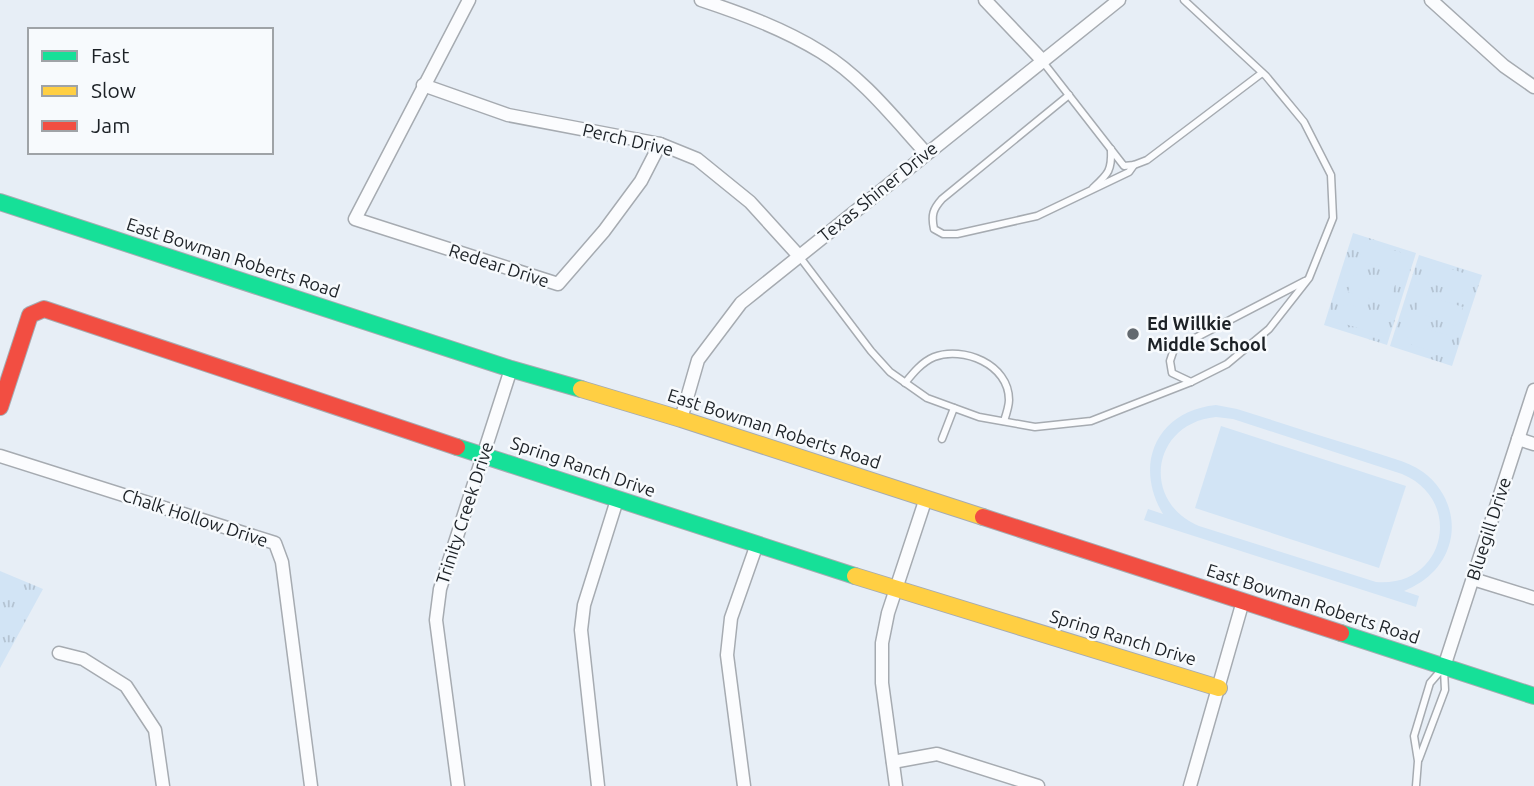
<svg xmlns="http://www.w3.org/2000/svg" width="1534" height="786" font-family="Ubuntu,sans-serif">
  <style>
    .grass { fill: url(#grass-tufts) }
    .pitch { fill: #d2e4f5; fill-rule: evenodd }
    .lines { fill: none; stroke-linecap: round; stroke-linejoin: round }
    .lane-casing { stroke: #a6abb1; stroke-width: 9 }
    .street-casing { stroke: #a6abb1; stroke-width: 15 }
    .fast-casing { stroke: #a6abb1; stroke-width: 18 }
    .slow-casing { stroke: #a6abb1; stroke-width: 18 }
    .jam-casing { stroke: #a6abb1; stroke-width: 18 }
    .lane { stroke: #fbfcfe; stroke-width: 6 }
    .street { stroke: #fbfcfe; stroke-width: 12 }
    .fast { stroke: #16e098; stroke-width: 16 }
    .slow { stroke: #ffcf43; stroke-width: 16 }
    .jam { stroke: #f24e42; stroke-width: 16 }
    .poi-dot { fill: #63696f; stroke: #f7fafd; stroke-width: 2.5 }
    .labels { text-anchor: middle; stroke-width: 5; stroke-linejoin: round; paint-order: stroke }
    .street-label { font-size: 18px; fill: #1c2126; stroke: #f7fafd }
    .poi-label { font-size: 18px; font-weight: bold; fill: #1c2126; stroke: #f7fafd; text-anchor: start }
  </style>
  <defs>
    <pattern id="grass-tufts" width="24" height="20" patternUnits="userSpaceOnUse" patternTransform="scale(1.75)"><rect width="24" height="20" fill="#d2e4f5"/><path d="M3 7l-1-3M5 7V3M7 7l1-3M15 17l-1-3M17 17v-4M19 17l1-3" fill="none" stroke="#b4c3d2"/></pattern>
  </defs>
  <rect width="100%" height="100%" fill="#e7eef6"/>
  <g class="grass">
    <polygon points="1353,233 1416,253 1387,345 1324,325"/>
    <polygon points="1419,255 1482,275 1452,366 1390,346"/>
    <polygon points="0,571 43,589 0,668"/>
  </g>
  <g class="pitch">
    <polygon points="1364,241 1406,254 1400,273 1359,260"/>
    <polygon points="1432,263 1473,276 1467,295 1426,282"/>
    <polygon points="1354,273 1395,285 1389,304 1348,292"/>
    <polygon points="1422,294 1463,307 1456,326 1416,312"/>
    <polygon points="1344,303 1385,315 1379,334 1338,322"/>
    <polygon points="1412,324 1453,337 1447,356 1406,343"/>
    <path d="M 1216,405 L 1237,409 C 1279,422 1321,436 1364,449 C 1383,456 1406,460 1423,472 C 1444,487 1455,513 1451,537 C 1446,564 1428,581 1404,591 L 1419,596 L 1416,607 L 1144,520 L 1148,509 L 1163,514 C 1133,464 1157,411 1216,405 ZM 1216,417 L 1233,419 L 1402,474 C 1465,500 1445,588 1376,582 L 1199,526 C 1140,501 1152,423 1216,417 Z"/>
    <polygon points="1221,426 1406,486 1379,568 1195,508"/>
  </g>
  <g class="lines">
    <g class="lane-casing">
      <g id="lane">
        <polyline points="1043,62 1124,166 1134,165 1147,160 1262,73"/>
        <path d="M 1069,95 L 942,199 C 933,209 931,215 934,229 L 943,234 L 957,234 L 1037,216 L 1129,172 L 1134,165"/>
        <path d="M 1093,188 C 1108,174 1112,171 1111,149"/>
        <polyline points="799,256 871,351 890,372 927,398 979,417 1035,427 1091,421 1191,382 1227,364 1269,329 1309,278 1333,218 1331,175 1304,122 1266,76 1184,0"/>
        <polyline points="1191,382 1172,373 1170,361 1174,349 1305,281"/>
        <path d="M 905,383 C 913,373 922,362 934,357 C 963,346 1009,364 1009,400 C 1009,406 1006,415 1004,421"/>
        <polyline points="942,439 954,408"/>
        <polyline points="1419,759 1445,690 1444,670"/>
        <polyline points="1416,786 1418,761 1414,736 1430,683 1443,668"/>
      </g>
    </g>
    <g class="street-casing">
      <g id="street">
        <polyline points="469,0 355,219 558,284 604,231 641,181 660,144"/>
        <path d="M 701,0 C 743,14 784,29 821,52 C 862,77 894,118 926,153"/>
        <polyline points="985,0 1042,60"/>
        <polyline points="1431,0 1504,66 1534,87"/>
        <polyline points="423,85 508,115 660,144 697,159 750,202 799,256"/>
        <polyline points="681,419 698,360 741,303 1119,0"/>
        <polyline points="1518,439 1534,444"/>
        <polyline points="0,456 275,543 282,562 311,786"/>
        <polyline points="1473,579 1534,598"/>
        <polyline points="59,653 83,659 126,686 155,730 163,786"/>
        <polyline points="1444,667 1534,390"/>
        <polyline points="893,762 937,754 1038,786"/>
        <polyline points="458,786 436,620 440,589 511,369"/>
        <polyline points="598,786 581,630 584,605 617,500"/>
        <polyline points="744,786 727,655 731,618 757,544"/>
        <polyline points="896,786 882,683 882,643 888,613 926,498"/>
        <polyline points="1190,786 1243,601"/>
      </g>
    </g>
    <g class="fast-casing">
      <g id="fast">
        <polyline points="0,202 511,369 581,389"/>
        <polyline points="457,447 855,576"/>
        <polyline points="1341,633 1534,696"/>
      </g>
    </g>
    <g class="slow-casing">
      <g id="slow">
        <polyline points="581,389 681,419 983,517"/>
        <polyline points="855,576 1219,688"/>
      </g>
    </g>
    <g class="jam-casing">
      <g id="jam">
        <polyline points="0,407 30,315 44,309 457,447"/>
        <polyline points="983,517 1341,633"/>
      </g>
    </g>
    <use href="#lane" class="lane"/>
    <use href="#street" class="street"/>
    <use href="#fast" class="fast"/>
    <use href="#slow" class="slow"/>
    <use href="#jam" class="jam"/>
  </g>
  <circle class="poi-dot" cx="1133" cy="334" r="7"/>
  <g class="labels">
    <g class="street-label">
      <text transform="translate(628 140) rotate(13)" y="6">Perch Drive</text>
      <text transform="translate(878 192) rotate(-39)" y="6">Texas Shiner Drive</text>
      <text transform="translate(233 258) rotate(18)" y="6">East Bowman Roberts Road</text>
      <text transform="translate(499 266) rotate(18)" y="6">Redear Drive</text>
      <text transform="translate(774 429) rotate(18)" y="6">East Bowman Roberts Road</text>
      <text transform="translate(583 467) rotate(19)" y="6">Spring Ranch Drive</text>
      <text transform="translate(465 513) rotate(-72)" y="6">Trinity Creek Drive</text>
      <text transform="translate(195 518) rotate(18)" y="6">Chalk Hollow Drive</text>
      <text transform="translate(1489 529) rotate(-72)" y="6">Bluegill Drive</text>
      <text transform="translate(1313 604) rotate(18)" y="6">East Bowman Roberts Road</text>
      <text transform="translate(1123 638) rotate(17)" y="6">Spring Ranch Drive</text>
    </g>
    <g class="poi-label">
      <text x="1147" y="330">Ed Willkie<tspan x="1147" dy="21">Middle School</tspan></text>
    </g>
  </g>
  <rect x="28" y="28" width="245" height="126" fill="#f7fafd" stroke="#9fa3a7" stroke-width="2"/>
  <rect x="42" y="51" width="35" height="10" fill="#16e098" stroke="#9fa3a7" stroke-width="2"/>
  <text x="91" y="63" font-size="21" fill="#1c2126">Fast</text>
  <rect x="42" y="86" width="35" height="10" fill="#ffcf43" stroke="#9fa3a7" stroke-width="2"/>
  <text x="91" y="98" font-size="21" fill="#1c2126">Slow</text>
  <rect x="42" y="121" width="35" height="10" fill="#f24e42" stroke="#9fa3a7" stroke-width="2"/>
  <text x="91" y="133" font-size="21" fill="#1c2126">Jam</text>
</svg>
